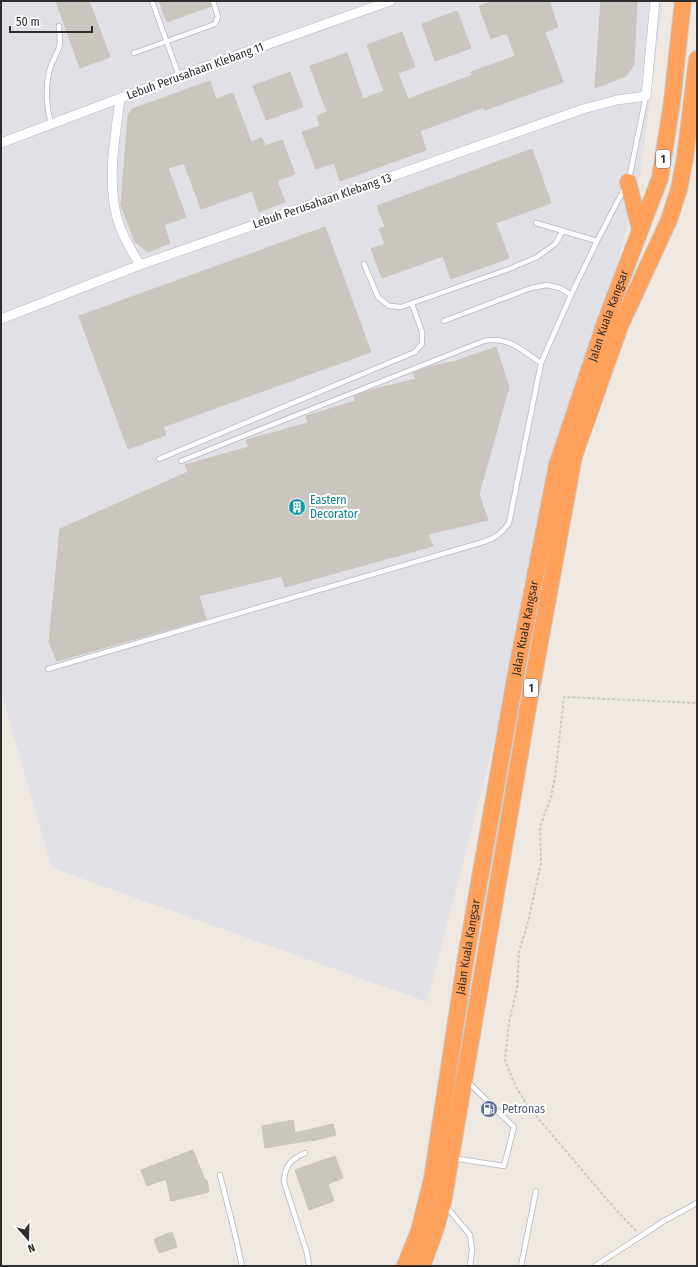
<svg xmlns="http://www.w3.org/2000/svg" width="698" height="1267" font-family="'Fira Sans Condensed',sans-serif">
  <style>
    .industrial { fill: #e2e0e7 }
    .building { fill: #cac5bf; stroke: #cac4b9 }
    .lines { fill: none; stroke-linecap: round; stroke-linejoin: round }
    .lane-casing { stroke: #b3b6c1; stroke-width: 6 }
    .street-casing { stroke: #b3b6c1; stroke-width: 10 }
    .highway-casing { stroke: #c8c8c8; stroke-width: 18 }
    .path { stroke: #c8c8c8; stroke-width: 2; stroke-dasharray: 3 2; stroke-linecap: butt }
    .lane { stroke: #fff; stroke-width: 4.5 }
    .street { stroke: #fff; stroke-width: 9 }
    .highway { stroke: #ffa15a; stroke-width: 16 }
    .labels { text-anchor: middle; stroke-width: 4; stroke-linejoin: round; paint-order: stroke }
    .shield { fill: #fff; stroke: #6c6c6c; stroke-width: 1 }
    .shield-label { font-size: 11px; font-weight: bold; fill: #2d2d2d }
    .street-label { font-size: 12px; fill: #2d2d2d; stroke: #fff }
    .culture-label { font-size: 12px; fill: #0d838f; stroke: #fff; text-anchor: start }
    .service-label { font-size: 12px; fill: #4e5e75; stroke: #fff; text-anchor: start }
  </style>
  <rect width="100%" height="100%" fill="#efe8e0"/>
  <polygon class="industrial" points="1,1 663,1 640,177 427,1002 52,868 1,692"/>
  <g class="building">
    <polygon points="56,1 89,1 110,57 80,68"/>
    <polygon points="159,1 209,1 211,6 167,22"/>
    <polygon points="493,1 549,1 558,27 545,32 563,82 485,110 484,107 420,131 426,150 340,181 334,163 316,169 302,132 320,126 317,116 327,112 310,66 347,53 363,99 384,91 367,45 402,32 415,67 398,73 408,99 473,75 471,72 515,56 507,33 491,39 479,6"/>
    <polygon points="601,1 637,1 634,65 626,76 595,88"/>
    <polygon points="457,11 471,48 435,61 422,24"/>
    <polygon points="290,72 303,107 266,120 253,86"/>
    <polygon points="210,81 216,99 233,93 251,142 262,138 265,146 282,140 295,174 277,181 285,202 259,212 252,191 201,209 184,163 168,168 186,217 164,225 170,243 148,252 135,242 121,205 128,115 132,109"/>
    <polygon points="532,149 551,203 496,223 509,258 451,279 443,256 382,278 371,249 385,244 379,229 385,227 377,206"/>
    <polygon points="325,227 371,352 163,427 166,435 128,449 79,316"/>
    <polygon points="496,347 509,387 479,494 488,520 428,534 433,546 285,587 282,576 199,596 206,619 57,661 49,642 60,529 188,472 185,465 249,447 246,440 308,423 306,416 356,401 354,396 371,390 416,379 413,373 429,367 456,361"/>
    <polygon points="293,1120 295,1133 333,1124 336,1135 312,1141 312,1140 265,1148 262,1126"/>
    <polygon points="193,1150 205,1180 207,1180 209,1192 171,1201 166,1179 147,1186 141,1170"/>
    <polygon points="335,1156 343,1178 328,1184 334,1201 309,1210 295,1170"/>
    <polygon points="172,1232 177,1247 159,1253 154,1239"/>
  </g>
  <g class="lines">
    <g class="lane-casing">
      <g id="lane">
        <polyline points="152,1 179,76"/>
        <polyline points="134,53 215,24 218,17 213,1"/>
        <path d="M 51,124 C 46,106 45,90 49,72 C 51,63 56,56 59,48 C 61,41 59,34 59,26"/>
        <polyline points="629,179 646,96"/>
        <polyline points="536,223 597,241"/>
        <polyline points="364,264 378,297 389,306 401,307 509,269 537,257 555,244 563,231"/>
        <polyline points="444,321 531,288 547,285 560,288 571,295"/>
        <polyline points="159,459 415,352 422,344 422,332 412,304"/>
        <path d="M 181,461 L 246,435 L 484,341 C 509,336 521,350 541,363"/>
        <path d="M 48,669 L 480,543 C 494,539 501,534 509,523 L 541,363 L 571,295 L 597,241 L 625,187"/>
        <path d="M 305,1153 C 290,1160 285,1165 284,1182 L 307,1253 L 309,1266"/>
        <polyline points="452,1158 504,1166 514,1127 467,1081"/>
        <polyline points="220,1175 235,1234 242,1266"/>
        <polyline points="446,1206 470,1235 472,1250 470,1266"/>
        <polyline points="521,1266 536,1191"/>
        <polyline points="595,1266 664,1221 697,1203"/>
      </g>
    </g>
    <g class="street-casing">
      <g id="street">
        <path d="M 120,99 C 115,138 107,179 117,218 C 122,235 131,250 140,265"/>
        <polyline points="1,143 179,76 390,1"/>
        <polyline points="1,319 140,265 583,109 617,100 646,96 655,1"/>
      </g>
    </g>
    <g class="highway-casing">
      <g id="highway">
        <polyline points="628,182 640,229"/>
        <path id="s1" d="M 405,1266 L 419,1231 L 432,1179 L 465,963 L 515,679 L 557,465 L 606,320 L 660,178 L 672,102 L 683,1"/>
        <polyline points="422,1266 434,1234 443,1203 527,713 574,456 620,326 669,220 679,189 685,158 697,59"/>
      </g>
    </g>
    <polyline class="path" points="636,1231 615,1209 527,1105 515,1085 505,1060 509,1022 517,988 519,952 528,922 541,863 540,827 551,797 555,777 564,697 697,703"/>
    <use href="#lane" class="lane"/>
    <use href="#street" class="street"/>
    <use href="#highway" class="highway"/>
  </g>
  <defs>
    <g id="building-disc" transform="scale(0.9)"><circle r="9.5" fill="#0f9aa8" stroke="#fff"/><path d="M-4-6H4V6H1V3H-1V6H-4ZM-2.5-4.3h1.7v1.8h-1.7ZM.8-4.3h1.7v1.8H.8ZM-2.5-1h1.7V.8h-1.7ZM.8-1h1.7V.8H.8Z" fill="#fff"/></g>
    <g id="fuel-disc" transform="scale(0.9)"><circle r="9.5" fill="#5c6f8a" stroke="#fff"/><path d="M-5.5-6h7V0h2V4h1.3V-2.5L3-4.5l.8-.8L6-3V5H2.5V1h-1V6h-7ZM-4.2-4.7v3.2H.2V-4.7Z" fill="#fff"/></g>
  </defs>
  <g fill-rule="evenodd">
    <use href="#building-disc" x="297" y="507"/>
    <use href="#fuel-disc" x="489" y="1109"/>
  </g>
  <g class="labels">
    <g class="shield">
      <rect x="656" y="150" width="14" height="18" rx="3"/>
      <rect x="524" y="679" width="14" height="18" rx="3"/>
    </g>
    <g class="shield-label">
      <text x="663" y="163">1</text>
      <text x="531" y="692">1</text>
    </g>
    <g class="street-label">
      <text transform="translate(195 71) rotate(-20)" y="4">Lebuh Perusahaan Klebang 11</text>
      <text transform="translate(322 201) rotate(-19)" y="4">Lebuh Perusahaan Klebang 13</text>
      <text dy="4" stroke="none"><textPath href="#s1" startOffset="974">Jalan Kuala Kangsar</textPath></text>
      <text dy="4" stroke="none"><textPath href="#s1" startOffset="650">Jalan Kuala Kangsar</textPath></text>
      <text dy="4" stroke="none"><textPath href="#s1" startOffset="326">Jalan Kuala Kangsar</textPath></text>
    </g>
    <g class="culture-label">
      <text x="310" y="504">Eastern<tspan x="310" dy="14">Decorator</tspan></text>
    </g>
    <g class="service-label">
      <text x="502" y="1113">Petronas</text>
    </g>
  </g>
  <rect width="698" height="1267" fill="none" stroke="#2d2d2d" stroke-width="4"/>
  <g transform="translate(28 1239) rotate(160)" stroke="#ffffff" stroke-width="3" paint-order="stroke">
  <path d="M0-3L7 15L0 10L-7 15Z" fill="#2d2d2d"/>
  <text y="-6" font-size="11" font-weight="bold" text-anchor="middle" fill="#2d2d2d">N</text>
  </g>
  <path d="M10 26v6h82v-6" fill="none" stroke="#2d2d2d" stroke-width="2"/>
  <text x="16" y="26" font-size="12" fill="#2d2d2d" stroke="#ffffff" stroke-width="3" paint-order="stroke">50 m</text>
</svg>
